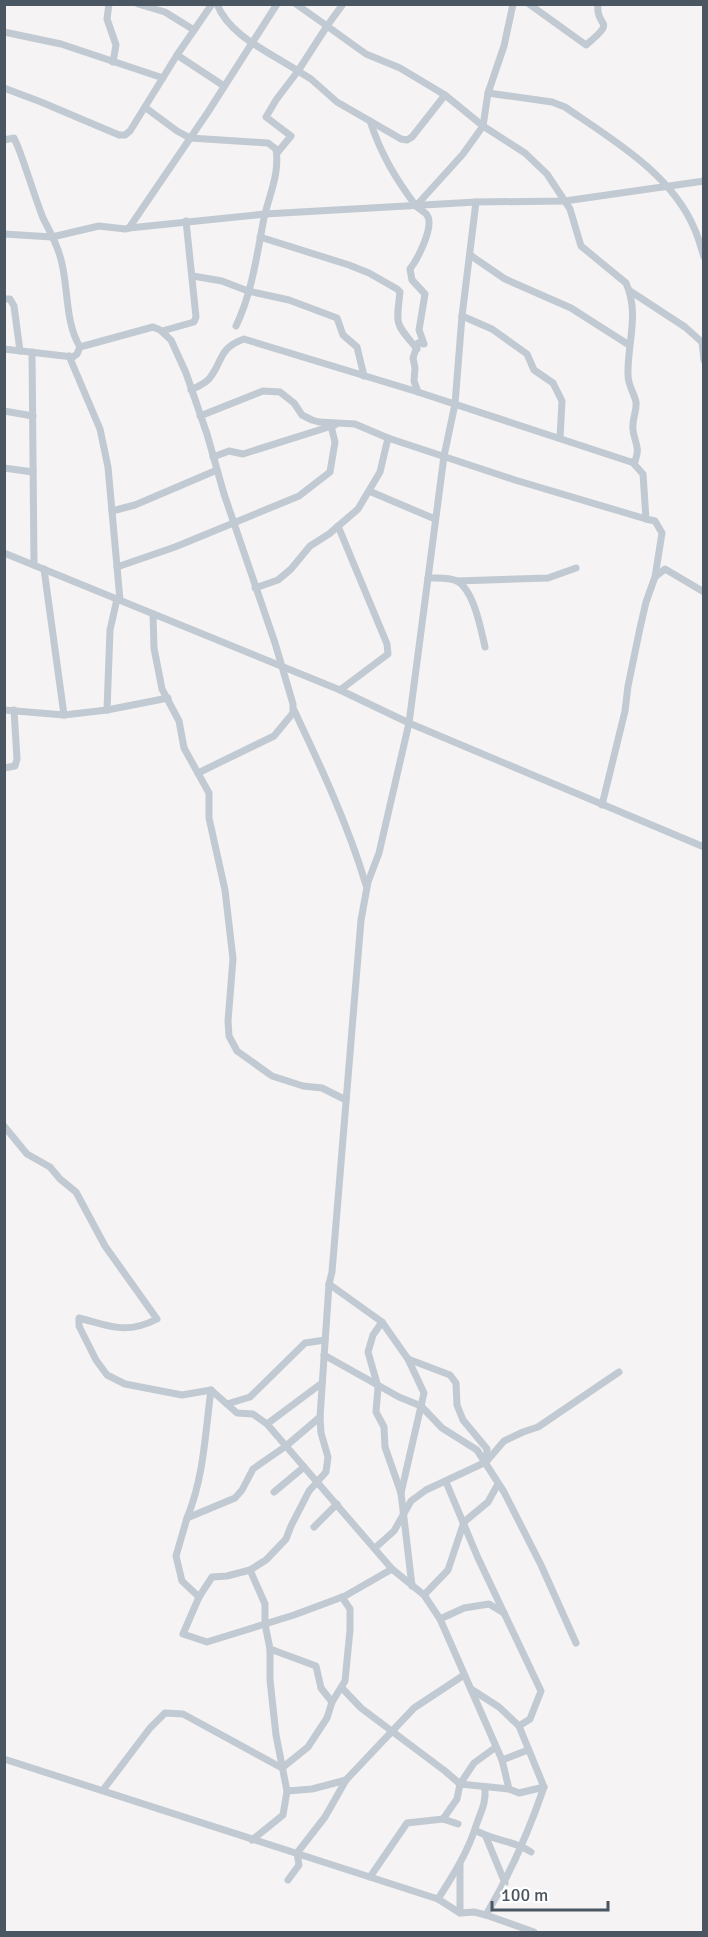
<svg xmlns="http://www.w3.org/2000/svg" width="708" height="1937" font-family="Signika,sans-serif">
  <style>
    .lines { fill: none; stroke-linecap: round; stroke-linejoin: round }
    .street { stroke: #c1cad2; stroke-width: 7 }
  </style>
  <rect width="100%" height="100%" fill="#f5f3f3"/>
  <g class="lines">
    <g class="street">
      <polyline points="109,4 107,19 116,45 113,62"/>
      <polyline points="138,4 165,12 194,30"/>
      <path d="M 217,4 C 229,36 271,53 298,71 L 327,26 L 366,54 L 400,68 L 445,95 L 483,126 L 463,154 L 416,206 C 419,209 425,212 427,215 C 435,226 417,260 410,269 L 412,280 L 425,294 L 419,330 L 424,344 L 418,343 L 413,358 L 415,368 L 414,381 L 418,392"/>
      <polyline points="296,4 327,26 343,4"/>
      <path d="M 529,4 L 586,45 C 619,18 595,29 598,4"/>
      <polyline points="4,32 61,44 163,78"/>
      <polyline points="177,55 212,4"/>
      <polyline points="4,88 41,102 119,135 125,135 130,131 177,55 224,86"/>
      <path d="M 488,93 L 552,102 L 565,107 C 613,140 672,174 695,230 C 699,239 701,248 704,257"/>
      <path d="M 146,108 L 177,131 L 190,138 L 268,143 L 276,149 C 280,174 269,195 264,218 C 257,254 252,293 236,326"/>
      <polyline points="370,121 401,139 407,140 412,137 445,95"/>
      <path d="M 4,140 L 14,138 L 18,147 C 27,170 34,195 43,218 C 49,230 56,242 60,256 C 69,284 64,321 80,347"/>
      <path d="M 277,153 L 291,136 L 266,117 L 276,100 L 298,71 L 311,79 L 337,102 L 370,121 C 381,154 395,178 416,206"/>
      <polyline points="129,228 265,214 476,202 565,201 704,181"/>
      <polyline points="4,234 52,237 99,226 125,229 129,228 208,112 277,4"/>
      <path d="M 260,237 L 349,265 L 369,273 L 397,289 L 400,292 C 396,327 395,322 417,349"/>
      <polyline points="470,255 505,279 571,308 629,345"/>
      <polyline points="193,276 222,281 248,291 289,300 337,318 343,335 357,347 364,376"/>
      <polyline points="630,291 685,327 704,344"/>
      <polyline points="4,299 10,299 14,306 20,351"/>
      <polyline points="462,316 492,329 527,354 534,370 553,383 562,401 560,438"/>
      <polyline points="162,331 194,322 196,317 186,221"/>
      <polyline points="702,342 704,360"/>
      <polyline points="4,349 73,357 77,354 80,347 153,327 160,330 171,340 186,373 207,434 224,494 275,643 293,704 293,713 274,736 198,773"/>
      <polyline points="32,352 34,565"/>
      <polyline points="69,356 100,429 108,467 120,600"/>
      <path d="M 191,390 C 197,387 204,384 209,379 C 223,362 218,348 244,339 L 418,392 L 631,462 L 635,461 C 642,445 631,438 633,425 C 633,417 637,410 636,402 C 634,393 628,385 628,375 C 627,344 640,314 626,283 L 581,246 L 570,209 L 547,174 L 525,153 L 483,126 L 488,93 L 504,46 L 513,4"/>
      <polyline points="4,411 33,416"/>
      <polyline points="200,416 263,391 280,392 294,403 302,415 312,420 319,422 355,424 388,438 515,480 646,519 643,474 634,464 635,461"/>
      <polyline points="213,457 229,451 243,454 335,425"/>
      <polyline points="4,468 33,472"/>
      <polyline points="369,491 435,519"/>
      <polyline points="112,511 135,505 217,470"/>
      <polyline points="646,519 655,521 662,533 655,577 665,569 704,592"/>
      <polyline points="338,526 387,644 388,654 340,690"/>
      <polyline points="4,553 340,690 409,723 704,847"/>
      <polyline points="117,567 175,547 299,496 330,472 335,442 331,426"/>
      <polyline points="44,569 64,715"/>
      <path d="M 428,578 C 437,578 449,577 457,581 C 474,590 481,630 485,647"/>
      <polyline points="457,581 548,578 576,568"/>
      <polyline points="255,588 278,580 291,569 310,546 329,534 358,509 380,472 388,438"/>
      <polyline points="153,614 154,648 162,689 179,721 184,748 209,793 209,818 225,890 233,959 228,1021 229,1036 237,1051 272,1076 303,1086 322,1088 346,1100"/>
      <polyline points="4,710 64,715 107,710 168,698"/>
      <polyline points="107,710 110,630 117,599"/>
      <path d="M 294,710 C 321,767 348,825 366,885"/>
      <polyline points="4,768 15,766 17,759 14,710"/>
      <polyline points="602,805 625,711 628,686 640,628 646,602 655,577"/>
      <path d="M 4,1126 L 27,1154 L 50,1167 L 60,1179 L 76,1192 L 105,1246 L 157,1319 C 126,1335 110,1326 79,1318 L 79,1326 L 96,1360 L 107,1375 L 125,1384 L 182,1395 L 211,1390 L 237,1413 L 253,1414 L 267,1424 L 392,1569 L 424,1595 L 440,1619 L 502,1760 L 509,1789"/>
      <polyline points="329,1284 382,1322 408,1359 450,1375 456,1383 457,1405 463,1420 487,1449 486,1462 426,1490 411,1501 394,1531 375,1548"/>
      <polyline points="382,1322 373,1335 368,1352 378,1387 376,1412 384,1427 385,1447 401,1493"/>
      <polyline points="324,1355 399,1397 421,1406 442,1428 477,1450 504,1492 541,1565 576,1643"/>
      <polyline points="408,1359 424,1393 401,1493 412,1586"/>
      <polyline points="227,1404 250,1397 305,1343 325,1340"/>
      <polyline points="267,1424 322,1383"/>
      <polyline points="486,1462 504,1441 523,1432 538,1427 619,1372"/>
      <polyline points="446,1482 478,1558 541,1691 530,1719 519,1726"/>
      <polyline points="274,1492 304,1467"/>
      <path d="M 187,1518 C 204,1477 205,1434 211,1390"/>
      <polyline points="314,1527 337,1504"/>
      <polyline points="250,1570 266,1560 286,1539 291,1526 309,1491 326,1472 328,1457 321,1433 320,1417 329,1284 332,1272 361,920 368,882 379,853 409,723 444,456 455,404 462,316 476,202"/>
      <polyline points="424,1595 448,1570 464,1522 488,1502 498,1484"/>
      <polyline points="199,1597 182,1581 176,1556 187,1518 235,1498 242,1490 253,1469 286,1446 320,1417"/>
      <polyline points="440,1619 464,1608 489,1604 504,1613"/>
      <polyline points="270,1649 316,1666 321,1688 332,1702"/>
      <polyline points="342,1688 361,1708 445,1771 460,1784 509,1789 519,1793 544,1787"/>
      <path d="M 471,1689 L 499,1707 L 519,1726 L 544,1787 C 529,1831 510,1874 486,1915"/>
      <polyline points="4,1759 438,1899 460,1913 474,1912 486,1915 534,1932"/>
      <polyline points="502,1760 528,1750"/>
      <polyline points="103,1790 150,1728 165,1713 183,1714 282,1768 308,1747 327,1718 332,1702 345,1681 350,1630 350,1609 342,1597"/>
      <polyline points="287,1791 312,1789 346,1780"/>
      <polyline points="443,1819 457,1799 460,1784 474,1763 496,1747"/>
      <path d="M 475,1830 C 493,1841 514,1840 531,1852"/>
      <polyline points="486,1837 505,1883"/>
      <polyline points="252,1840 283,1815 287,1791 276,1735 270,1680 270,1649 265,1624 265,1604 250,1570 227,1576 212,1577 199,1597 183,1634 207,1642 294,1615 345,1596 392,1569"/>
      <polyline points="460,1865 460,1913"/>
      <polyline points="370,1877 407,1823 443,1819 458,1824"/>
      <polyline points="288,1880 299,1865 297,1853 325,1817 346,1780 414,1708 464,1675"/>
      <path d="M 438,1899 C 454,1874 468,1852 477,1823 C 482,1809 486,1803 485,1787"/>
    </g>
  </g>
  <rect width="708" height="1937" fill="none" stroke="#4a5661" stroke-width="12"/>
  <path d="M492 1901v9h116v-9" fill="none" stroke="#4a5661" stroke-width="3"/>
  <text x="501" y="1901" font-size="18" fill="#4a5661" stroke="#ffffff" stroke-width="4.5" paint-order="stroke">100 m</text>
</svg>
